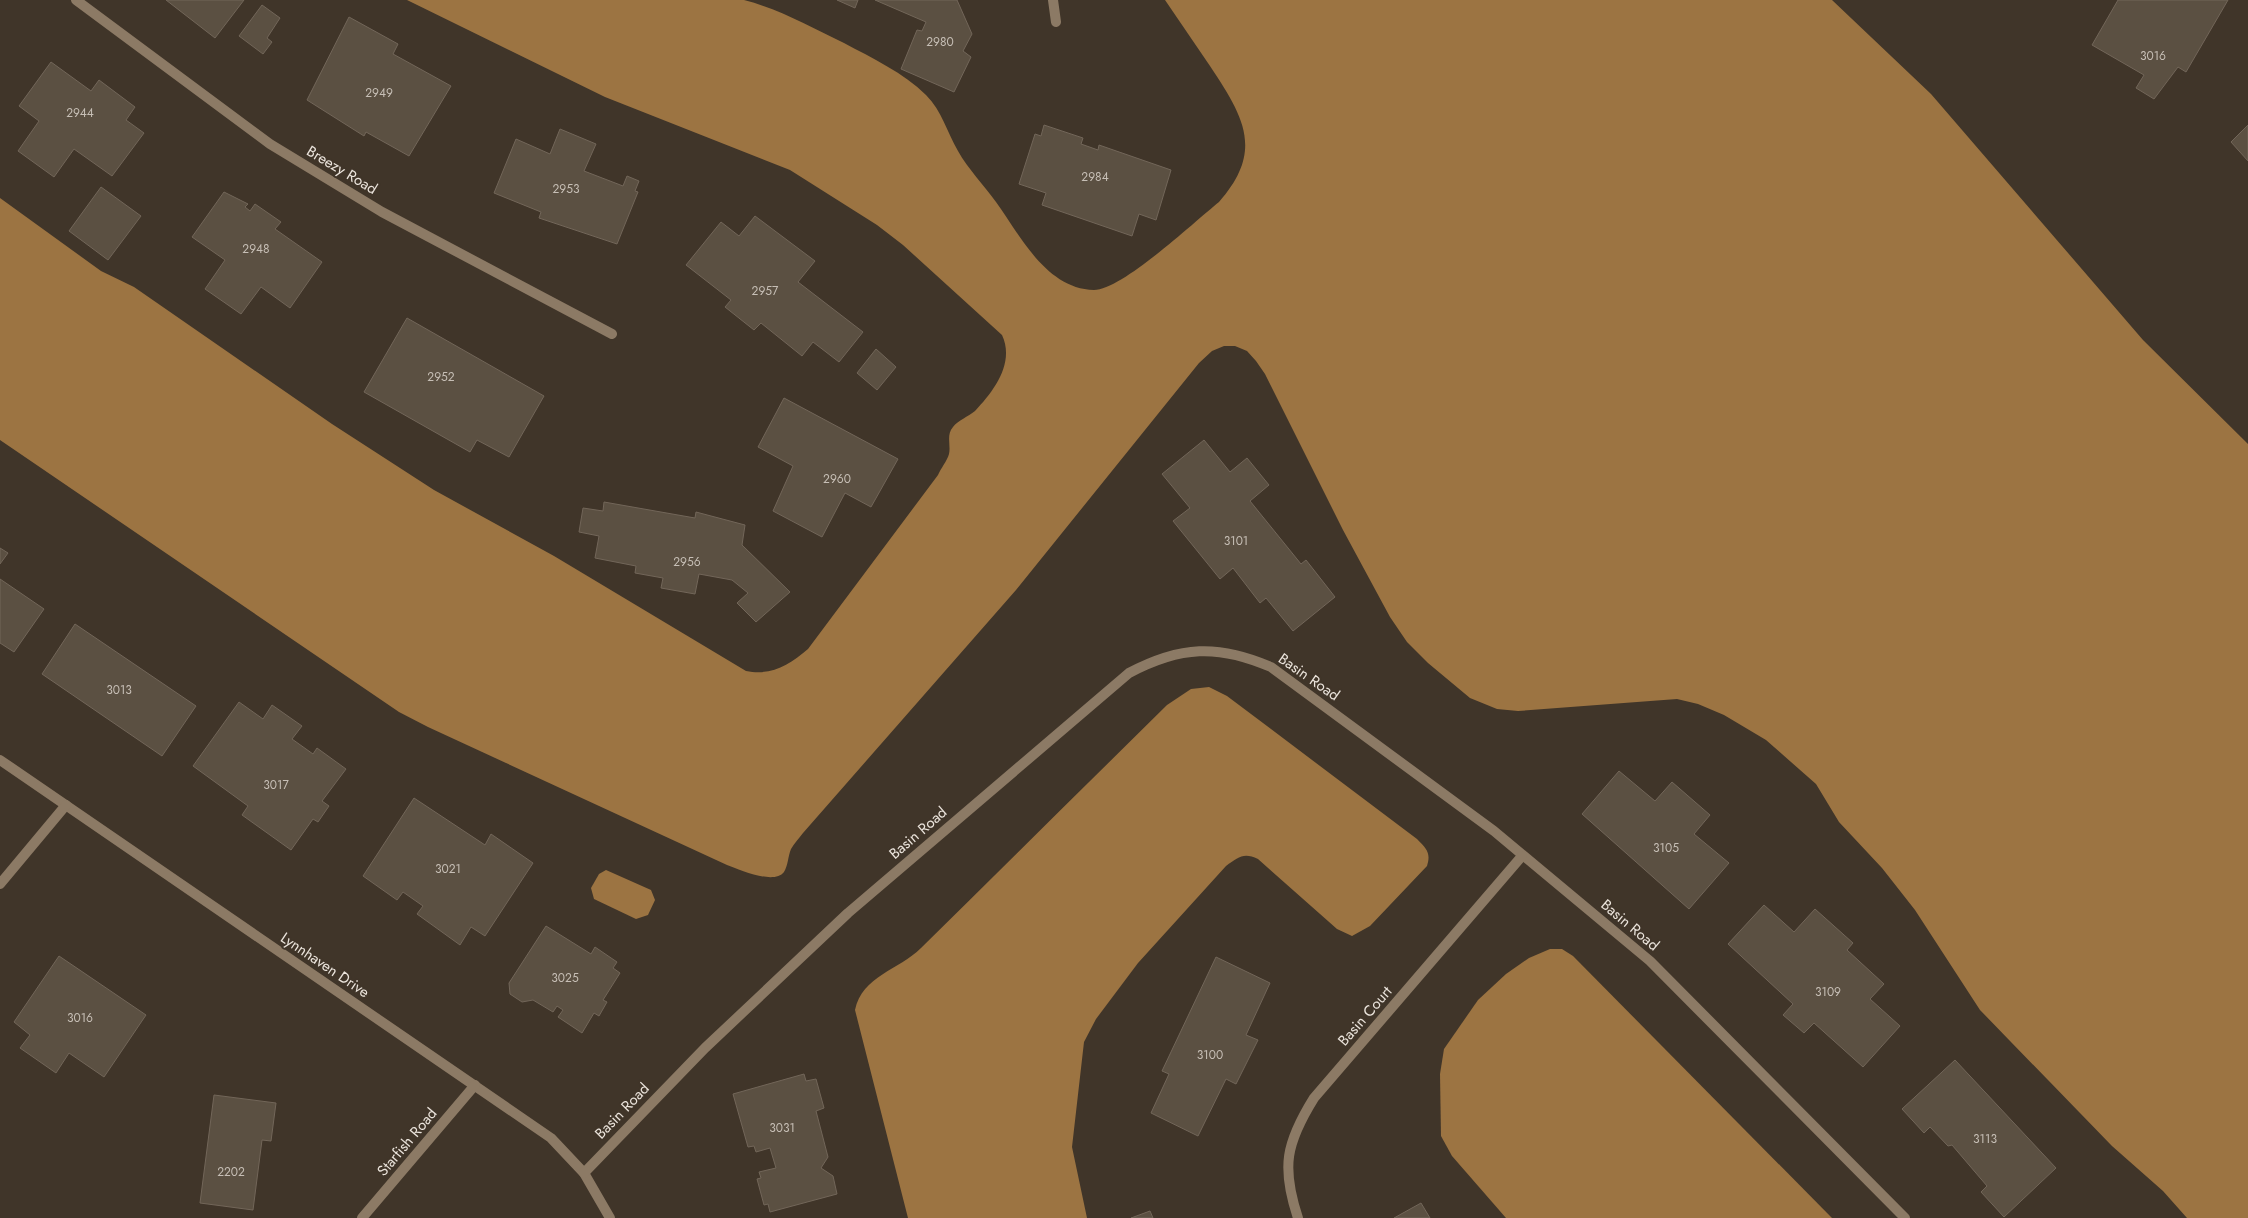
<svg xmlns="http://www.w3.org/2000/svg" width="2248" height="1218" font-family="Jost,sans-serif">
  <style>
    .water { fill: #9c7442 }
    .building { fill: #5b5042; stroke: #726659 }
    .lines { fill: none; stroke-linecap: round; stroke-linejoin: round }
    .street { stroke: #8c7a65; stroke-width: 10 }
    .labels { text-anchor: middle; stroke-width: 4; stroke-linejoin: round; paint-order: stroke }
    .number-label { font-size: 12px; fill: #c7bfb6 }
    .street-label { font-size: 15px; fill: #ebe4dc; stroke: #403529 }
  </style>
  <rect width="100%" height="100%" fill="#403529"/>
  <g class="water">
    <path d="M 407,0 L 744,0 C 779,9 811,27 844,43 C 872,58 904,73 926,95 C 942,111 947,132 958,151 C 968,169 984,185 996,202 C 1020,235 1046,289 1094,290 C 1122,290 1194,222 1219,202 C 1265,150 1243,116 1210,66 C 1195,44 1180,22 1165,0 L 1832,0 L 1931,94 L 2143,340 L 2248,444 L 2248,1218 L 2187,1218 L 2163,1191 L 2112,1146 L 1980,1010 L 1915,910 L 1882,868 L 1839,822 L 1816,784 L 1766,740 L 1724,715 L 1698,704 L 1677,699 L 1518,711 L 1497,709 L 1470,698 L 1428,663 L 1407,642 L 1390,617 L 1343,530 L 1265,374 L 1256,361 L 1247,351 L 1235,346 L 1224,346 L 1212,351 L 1199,363 L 1016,590 L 803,833 C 799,838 794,844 791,849 C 788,856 788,866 784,872 C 774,885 740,870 727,865 L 428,727 L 399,712 L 0,440 L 0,198 L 101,271 L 134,287 L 332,424 L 434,490 L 554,556 L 746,671 C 772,676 789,665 808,649 L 938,475 C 941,468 947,461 949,454 C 951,445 946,435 953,427 C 958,420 968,417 975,411 C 994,391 1015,363 1002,335 L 903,245 L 877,225 L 790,170 L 605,97 Z"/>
    <path d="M 1209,687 L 1227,696 L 1417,839 C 1427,849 1431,853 1427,866 L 1370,926 L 1352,936 L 1337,929 L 1258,859 C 1244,852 1238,857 1226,866 L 1138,963 L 1096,1019 L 1084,1042 L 1072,1147 L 1087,1218 L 908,1218 L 855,1010 C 862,976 899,970 921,948 C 1003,867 1085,786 1167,705 L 1191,689 Z"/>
    <polygon points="606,870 651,890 655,900 648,915 636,919 594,899 591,888 599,874"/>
    <polygon points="1550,949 1562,949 1573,956 1832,1218 1506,1218 1452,1156 1441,1136 1440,1074 1444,1049 1478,1000 1506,974 1529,958"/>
  </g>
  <g class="building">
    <polygon points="166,0 244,0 215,38"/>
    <polygon points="837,0 858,0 855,8"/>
    <polygon points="875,0 957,0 972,34 963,51 971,57 954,92 901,69 917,30 922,31 926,22"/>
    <polygon points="2118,0 2228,0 2186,72 2178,67 2154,99 2136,88 2144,75 2092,45"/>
    <polygon points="262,5 280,18 267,38 272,42 263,54 239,36"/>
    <polygon points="349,17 398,44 393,54 451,86 409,156 366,132 364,136 307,100"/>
    <polygon points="51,62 91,91 99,80 135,107 126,120 144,133 112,176 74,149 54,177 18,151 39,121 19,106"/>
    <polygon points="1044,125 1083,138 1081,144 1098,150 1099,145 1171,170 1156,220 1139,214 1132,236 1042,205 1046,193 1019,184 1035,134 1041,136"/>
    <polygon points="2248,125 2248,161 2231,142"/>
    <polygon points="560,129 596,144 584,171 623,186 627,176 639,181 635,191 638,192 617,244 539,218 541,212 494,193 516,139 550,154"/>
    <polygon points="101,187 141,216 108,260 69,231"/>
    <polygon points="224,192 248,204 245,207 250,211 255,204 281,222 275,229 322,262 290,308 261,287 241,314 205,289 225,260 192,237"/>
    <polygon points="755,216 815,261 798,282 863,332 839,362 813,342 802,356 761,323 754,330 725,307 731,300 686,265 721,222 739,236"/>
    <polygon points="407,318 544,396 509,457 477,440 470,452 364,392"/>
    <polygon points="876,349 896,367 877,390 857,373"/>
    <polygon points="784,398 898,459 871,507 845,493 822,537 773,511 793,466 758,447"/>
    <polygon points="1204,440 1230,472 1247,458 1269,485 1250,501 1301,564 1306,560 1335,597 1293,631 1266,598 1260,603 1233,568 1220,579 1173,521 1190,508 1162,474"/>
    <polygon points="604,502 695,518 696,512 745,525 742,545 790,592 756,622 737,603 748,593 732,580 699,574 695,594 661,588 663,578 635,573 636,566 595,558 599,536 579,532 583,508 603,511"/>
    <polygon points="0,548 8,553 0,564"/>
    <polygon points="0,579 44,609 14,652 0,643"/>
    <polygon points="75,624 196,706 162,756 42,674"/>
    <polygon points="239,702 263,719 272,705 302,726 292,739 313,754 317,748 346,769 322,801 329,806 318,822 313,819 291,850 242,815 248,806 193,766"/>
    <polygon points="1619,771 1655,801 1672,782 1710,815 1694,834 1729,863 1689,909 1582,814"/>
    <polygon points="414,798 485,845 491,834 533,863 485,936 471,927 460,945 417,914 423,906 403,892 397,900 363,876"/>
    <polygon points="1764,905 1794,932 1815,909 1853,943 1847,950 1884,984 1870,999 1900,1026 1863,1067 1814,1023 1804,1033 1783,1015 1793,1004 1728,944"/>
    <polygon points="546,926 591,954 595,947 617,962 613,968 620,973 603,1000 607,1002 599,1016 594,1013 582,1033 558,1017 563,1010 557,1006 553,1012 533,1000 522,1002 510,994 509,983"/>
    <polygon points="59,956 146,1015 104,1077 69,1053 56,1073 20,1048 30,1035 14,1022"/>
    <polygon points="1216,957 1270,983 1246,1035 1258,1040 1236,1084 1226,1079 1198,1136 1151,1113 1169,1074 1162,1071"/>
    <polygon points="1955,1060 2056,1168 2004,1217 1981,1192 1987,1186 1952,1145 1948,1146 1930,1127 1924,1133 1902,1109"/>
    <polygon points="804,1074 806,1081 816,1079 824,1108 816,1111 828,1157 821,1168 833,1176 837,1194 770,1212 768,1204 764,1205 757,1179 761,1178 759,1172 776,1168 770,1148 756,1152 754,1146 748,1147 733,1094"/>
    <polygon points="214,1095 276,1103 271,1141 262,1140 253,1210 200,1203"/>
    <polygon points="1421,1203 1430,1218 1394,1218"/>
    <polygon points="1150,1211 1153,1218 1131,1218"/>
  </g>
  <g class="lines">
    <g class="street">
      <polyline points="76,0 270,144 382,212 612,334"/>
      <polyline points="1053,0 1056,22"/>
      <polyline points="0,760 551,1138 584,1173 610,1218"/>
      <polyline points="0,884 66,805"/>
      <path d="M 584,1173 L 705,1048 L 848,913 L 1129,673 C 1180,646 1218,644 1271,667 L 1494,831 L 1650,961 L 1905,1218"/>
      <polyline points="362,1218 475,1085"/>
      <path d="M 1298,1218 C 1281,1167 1286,1143 1314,1098 L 1522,856"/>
    </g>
  </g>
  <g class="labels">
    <g class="number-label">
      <text x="940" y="46">2980</text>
      <text x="2153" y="60">3016</text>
      <text x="379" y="97">2949</text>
      <text x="80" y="117">2944</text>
      <text x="1095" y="181">2984</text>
      <text x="566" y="193">2953</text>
      <text x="256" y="253">2948</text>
      <text x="765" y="295">2957</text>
      <text x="441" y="381">2952</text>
      <text x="837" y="483">2960</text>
      <text x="1236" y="545">3101</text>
      <text x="687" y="566">2956</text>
      <text x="119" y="694">3013</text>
      <text x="276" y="789">3017</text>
      <text x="1666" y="852">3105</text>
      <text x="448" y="873">3021</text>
      <text x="565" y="982">3025</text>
      <text x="1828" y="996">3109</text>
      <text x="80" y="1022">3016</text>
      <text x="1210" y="1059">3100</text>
      <text x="782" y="1132">3031</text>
      <text x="1985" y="1143">3113</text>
      <text x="231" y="1176">2202</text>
    </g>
    <g class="street-label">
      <text transform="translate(342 170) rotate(31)" y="5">Breezy Road</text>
      <text transform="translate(1309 677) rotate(35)" y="5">Basin Road</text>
      <text transform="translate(918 833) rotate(-41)" y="5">Basin Road</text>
      <text transform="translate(1630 925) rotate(40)" y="5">Basin Road</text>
      <text transform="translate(325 965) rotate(34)" y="5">Lynnhaven Drive</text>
      <text transform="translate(1365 1016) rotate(-49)" y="5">Basin Court</text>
      <text transform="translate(622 1111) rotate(-46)" y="5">Basin Road</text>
      <text transform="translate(407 1142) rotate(-50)" y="5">Starfish Road</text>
    </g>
  </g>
</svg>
